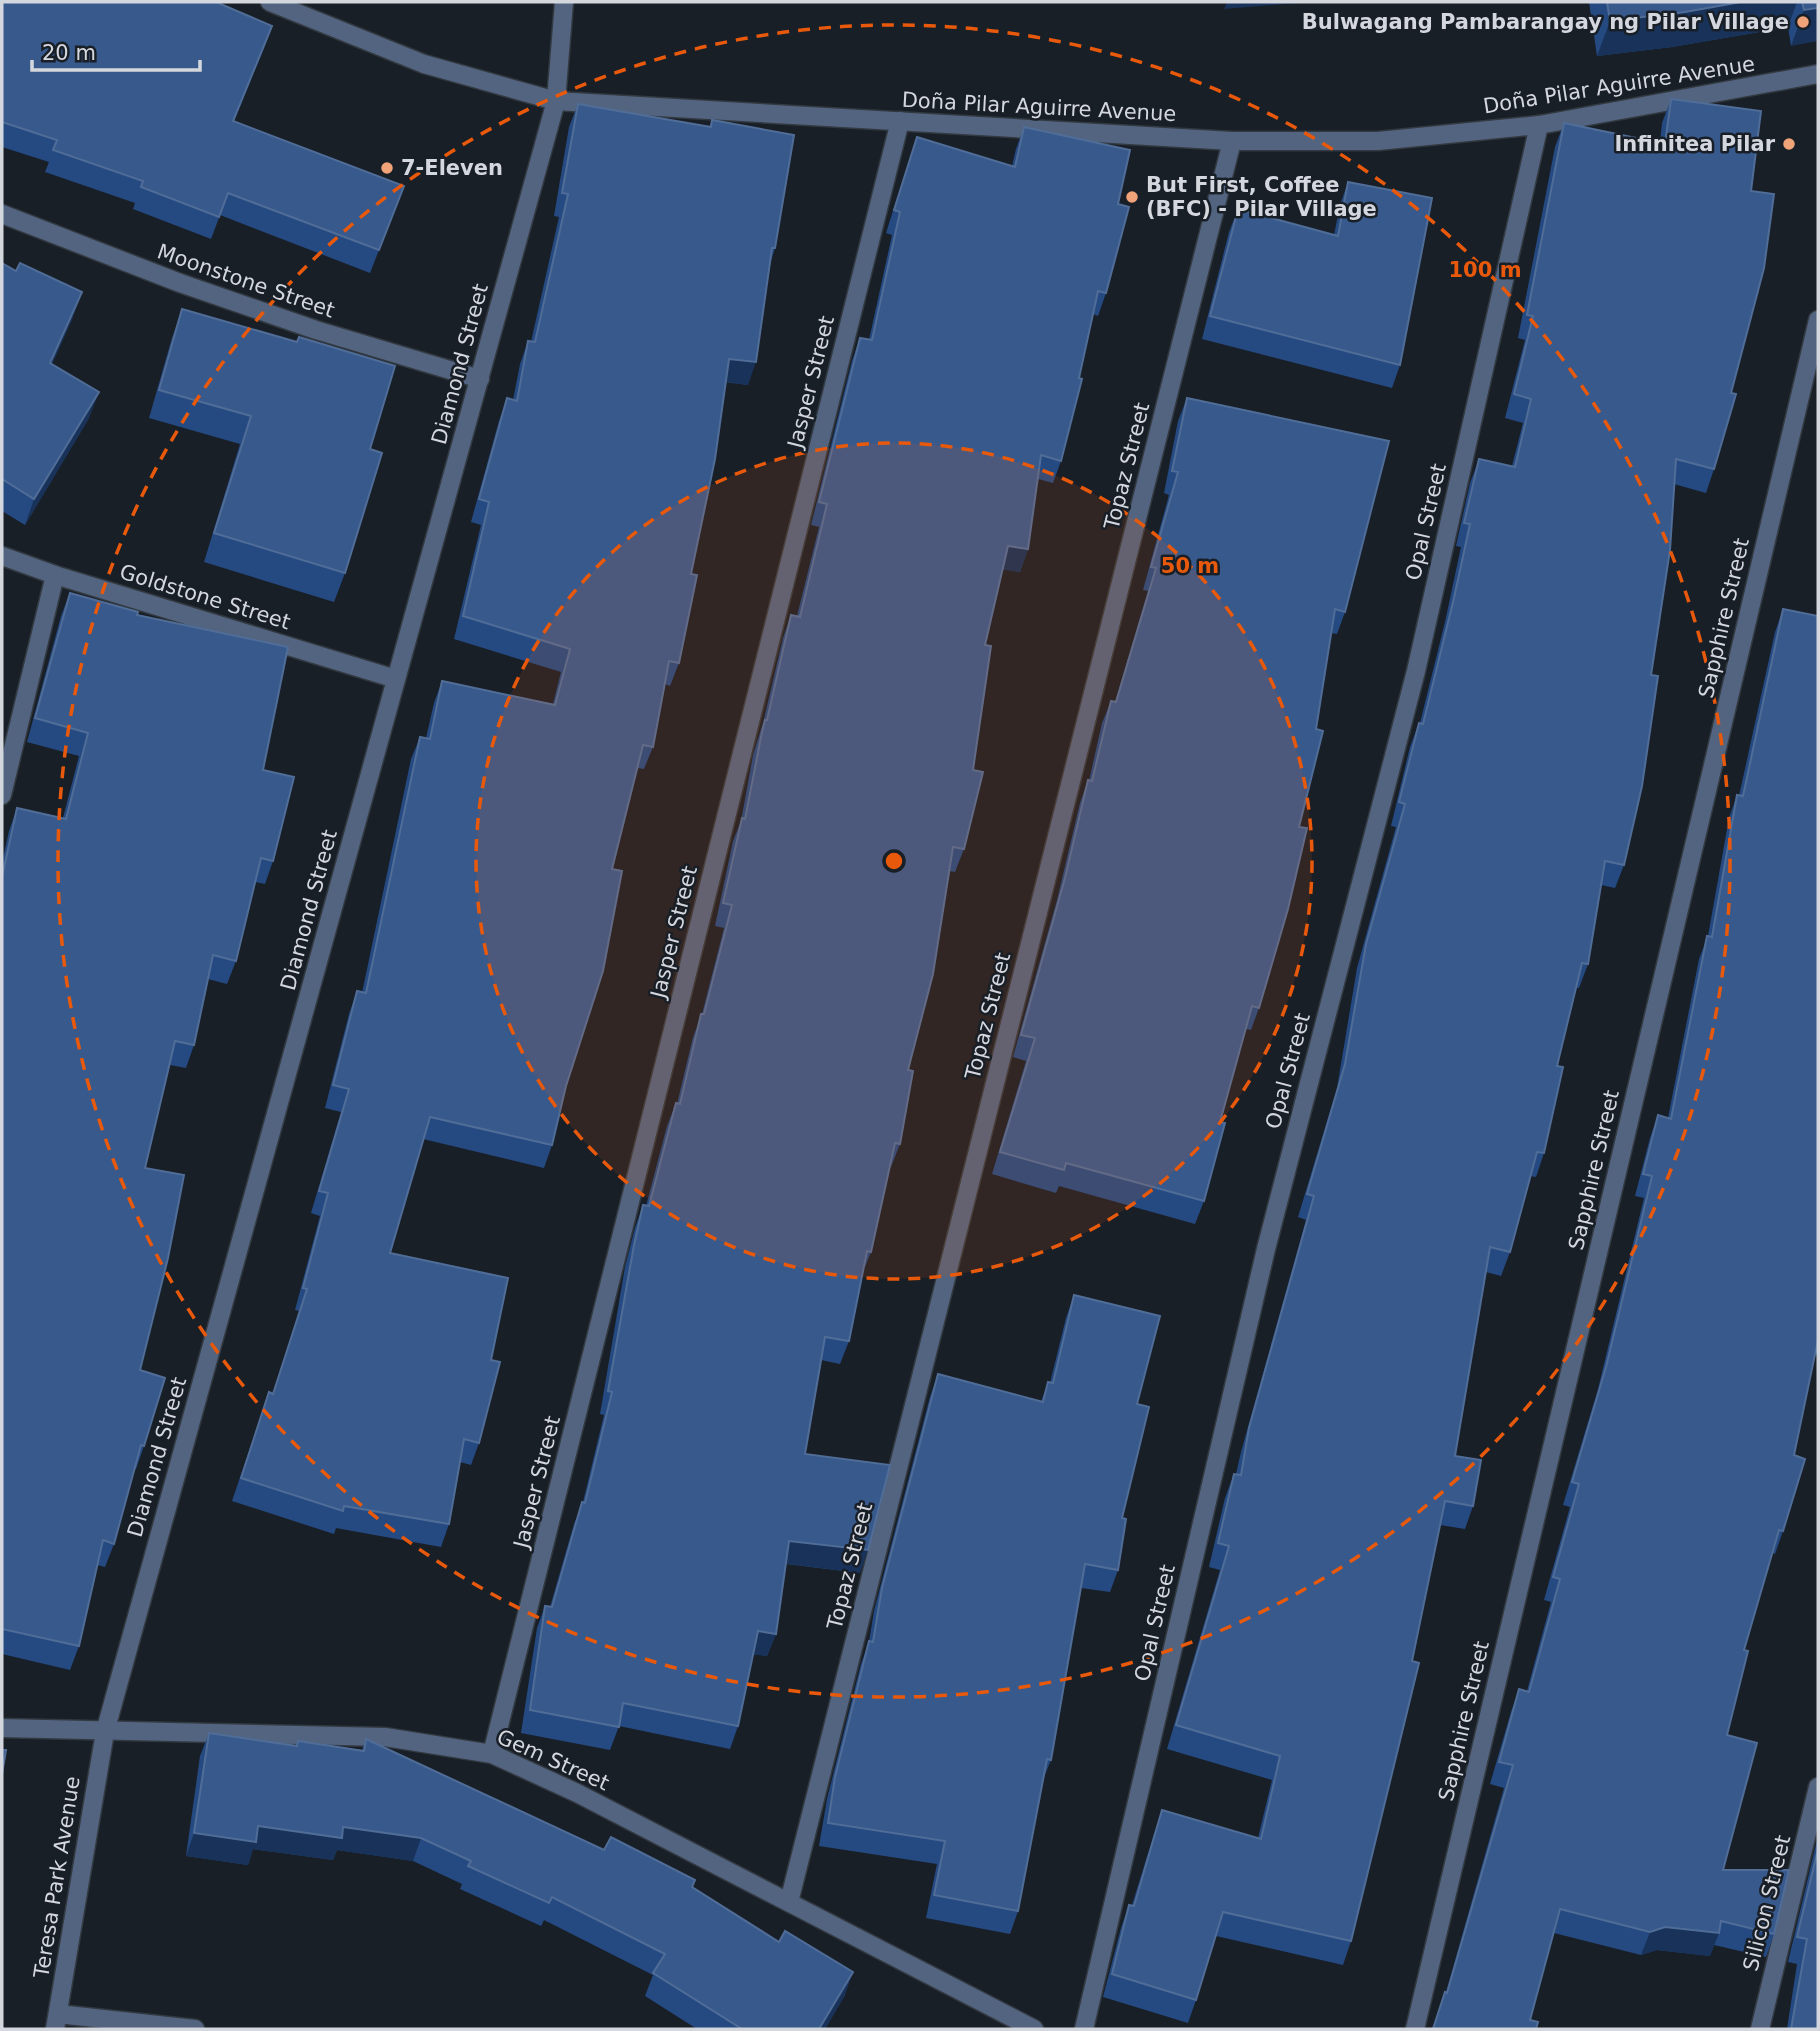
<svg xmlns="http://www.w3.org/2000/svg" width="1820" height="2031" font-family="'DejaVu Sans',sans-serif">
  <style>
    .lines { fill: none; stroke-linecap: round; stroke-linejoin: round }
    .minor-casing { stroke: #333940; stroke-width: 21 }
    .minor { stroke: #526480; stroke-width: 18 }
    .wall { fill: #254a82 }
    .shaded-wall { fill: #183259 }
    .building { fill: #38598c; stroke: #506d98; stroke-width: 2 }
    .ring { fill: none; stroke: #e8590c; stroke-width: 3.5; stroke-dasharray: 12 9 }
    .poi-dot { fill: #f0a279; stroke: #191f27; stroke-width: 2.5 }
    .labels { text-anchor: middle; stroke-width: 5; stroke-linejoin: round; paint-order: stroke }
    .poi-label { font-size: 21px; font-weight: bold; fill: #d4d7dd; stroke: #191f27; text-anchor: end }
    .street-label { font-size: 21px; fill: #d4d7dd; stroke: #191f27 }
    .centre { fill: #e8590c; stroke: #191f27; stroke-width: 3.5 }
    .ring-label { font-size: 21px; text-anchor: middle; font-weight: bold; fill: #e8590c; stroke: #191f27; stroke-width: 5; stroke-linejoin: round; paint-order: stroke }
  </style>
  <rect width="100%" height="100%" fill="#191f27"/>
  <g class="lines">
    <g class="minor-casing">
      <g id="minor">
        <polyline points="270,2 424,64 556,101 1232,141 1378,141 1539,125 1818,74"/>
        <polyline points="2,214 180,283 316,330 480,379"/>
        <polyline points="2,556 55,575 396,679"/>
        <polyline points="2,795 55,575"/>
        <polyline points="2,1728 385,1737 492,1754 577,1793 1034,2029"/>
        <polyline points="492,1754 900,121"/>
        <polyline points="789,1902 1232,141"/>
        <polyline points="58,2014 195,2029"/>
        <polyline points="55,2029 105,1732 556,101 564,2"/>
        <polyline points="1084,2029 1266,1249 1416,671 1539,125"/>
        <polyline points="1415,2029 1818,320"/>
        <polyline points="1760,2029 1818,1787"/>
      </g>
    </g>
    <use href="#minor" class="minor"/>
  </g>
  <g class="wall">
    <polygon points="2,2 264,48 234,121 404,186 370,273 220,215 211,239 133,209 135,203 45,172 49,162 2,147"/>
    <polygon points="1589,2 1818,2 1791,46 1788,27 1672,47 1597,56"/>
    <polygon points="1671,99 1751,191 1731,393 1714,469 1706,493 1674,484 1651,675 1624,865 1615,888 1601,885 1588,964 1579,988 1576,988 1557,1066 1544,1153 1536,1177 1530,1176 1510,1252 1501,1276 1486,1272 1455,1456 1473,1506 1465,1529 1440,1525 1351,1941 1343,1965 1216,1936 1196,2000 1188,2023 1103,1997 1121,1928 1129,1905 1132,1905 1154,1834 1162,1810 1258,1838 1272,1780 1167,1749 1220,1570 1209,1567 1225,1498 1234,1474 1236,1474 1241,1452 1306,1220 1298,1217 1337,1088 1357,968 1396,827 1391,826 1410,747 1419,723 1420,723 1445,622 1461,547 1456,546 1470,483 1479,459 1512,466 1523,423 1505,418 1525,340 1518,338 1555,147 1564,123 1660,143 1662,123"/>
    <polygon points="578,104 709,127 712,120 775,248 771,261 748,385 725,382 691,574 679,663 670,686 665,684 653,747 644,769 637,768 612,869 566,1086 552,1145 544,1168 423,1139 390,1253 491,1360 479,1443 471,1465 460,1462 449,1524 441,1547 336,1528 334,1534 232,1501 269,1392 273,1393 299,1311 295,1310 320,1216 311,1213 341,1112 325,1108 349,1014 357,991 362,993 411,759 420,737 426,738 434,703 442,681 553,704 561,672 454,639 481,525 471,522 499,421 507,398 513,400 520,364 528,341 531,342 559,217 554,216 569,127"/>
    <polygon points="1024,127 1118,204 1106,293 1098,316 1093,314 1061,461 1053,483 1038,479 1028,549 1020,572 1002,569 985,645 964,849 955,872 949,871 908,1070 900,1144 891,1167 890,1166 871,1252 862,1274 849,1341 840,1364 821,1360 805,1454 860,1573 786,1564 776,1634 767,1656 753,1654 738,1726 730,1749 619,1726 610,1750 521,1733 537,1628 545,1606 550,1607 574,1524 583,1502 604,1415 600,1414 625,1267 635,1228 643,1205 646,1206 667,1126 676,1103 677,1104 693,1037 702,1014 724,928 715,926 733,841 741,821 753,755 763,723 783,638 791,615 797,616 819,527 811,525 852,361 860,338 869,340 892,235 886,233 909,160 917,137 1012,166 1016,149"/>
    <polygon points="1348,182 1400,365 1392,388 1202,339 1229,232 1238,209 1334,235 1340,205"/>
    <polygon points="2,263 73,317 52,364 89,418 25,525 2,511"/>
    <polygon points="182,309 370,449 345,573 334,602 204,562 240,444 149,418 172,338"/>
    <polygon points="1187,398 1345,612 1337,634 1331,633 1299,827 1259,1008 1251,1030 1246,1029 1220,1122 1204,1201 1195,1224 1059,1186 1056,1193 992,1174 1026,1061 1013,1057 1057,900 1080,803 1088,780 1089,781 1102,723 1111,701 1115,702 1148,591 1143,590 1169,495 1164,493 1178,421"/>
    <polygon points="70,593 137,615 263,770 273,861 265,884 255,882 236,961 227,984 208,979 194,1045 186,1068 170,1065 145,1168 140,1370 144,1446 136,1469 135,1469 114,1544 105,1567 97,1565 79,1646 70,1670 2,1654 2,863 9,831 17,808 63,818 79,756 27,742 61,616"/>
    <polygon points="1783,609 1818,616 1818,1356 1815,1355 1794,1455 1783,1531 1775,1554 1772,1553 1744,1650 1727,1735 1723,1870 1774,1934 1766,1957 1714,1945 1710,1956 1657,1950 1641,1955 1554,1933 1530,2020 1536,2029 1432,2029 1445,1992 1446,1992 1504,1788 1490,1784 1511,1712 1519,1689 1527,1691 1551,1602 1544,1600 1570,1507 1563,1505 1598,1389 1644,1198 1635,1196 1650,1138 1658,1115 1668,1118 1699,959 1708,936 1729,818 1737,795 1739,796 1775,632"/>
    <polygon points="1074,1295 1137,1404 1122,1518 1118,1570 1110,1592 1081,1588 1051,1760 1042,1782 1018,1911 1010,1934 926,1918 937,1864 819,1846 827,1799 861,1664 869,1642 874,1611 930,1397 938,1374 1041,1402 1048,1382 1050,1383 1066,1318"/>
    <polygon points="209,1733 296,1746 298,1741 362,1750 366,1739 604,1850 693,1887 845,1995 825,2029 697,2029 645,1996 653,1975 544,1920 541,1926 460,1889 462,1884 413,1861 337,1850 333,1860 253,1849 248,1865 186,1856 200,1756"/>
    <polygon points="1818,1836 1818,2029 1787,2029 1797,1964 1788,1962"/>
  </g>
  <g class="shaded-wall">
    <polygon points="1227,2 1310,2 1224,9"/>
    <polygon points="1741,2 1797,2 1788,27 1672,47 1597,56 1610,21"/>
    <polygon points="1818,8 1818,41 1791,46 1804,10"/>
    <polygon points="272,26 264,48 225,143 233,121"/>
    <polygon points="82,292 73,317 41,388 50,363"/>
    <polygon points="729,359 756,362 748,385 721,381"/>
    <polygon points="99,392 89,418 25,525 34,499"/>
    <polygon points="1008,546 1028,549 1020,572 999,569"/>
    <polygon points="789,1541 868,1550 860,1573 781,1563"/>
    <polygon points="758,1631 776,1634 767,1656 749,1654"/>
    <polygon points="258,1826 343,1827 421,1838 413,1861 337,1850 333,1860 253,1849 248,1865 186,1856 194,1833"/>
    <polygon points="1665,1927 1719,1933 1710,1956 1657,1950 1641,1955 1650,1932"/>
    <polygon points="853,1972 845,1995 825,2029 819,2029"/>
  </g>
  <g class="building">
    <polygon points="2,2 216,2 272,26 233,121 404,186 379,250 228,193 219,217 141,187 143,181 53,150 57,140 2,122"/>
    <polygon points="1607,2 1741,2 1685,12 1610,21"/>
    <polygon points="1802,2 1818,2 1818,8 1804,10"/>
    <polygon points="1671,99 1761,111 1751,191 1774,194 1764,268 1731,393 1736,394 1714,469 1676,459 1670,550 1651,675 1658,676 1642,786 1624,865 1605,861 1588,964 1582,963 1557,1066 1563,1067 1544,1153 1537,1152 1510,1252 1490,1247 1455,1456 1481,1460 1473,1506 1445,1501 1412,1661 1419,1663 1351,1941 1223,1912 1196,2000 1112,1974 1129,1905 1134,1906 1162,1810 1261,1839 1280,1756 1176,1725 1229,1546 1218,1543 1234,1474 1241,1475 1249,1428 1314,1196 1307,1194 1345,1064 1366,944 1405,804 1399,802 1419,723 1423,724 1454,598 1470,524 1464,523 1479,459 1515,467 1531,399 1514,394 1533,316 1527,315 1564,123 1665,144"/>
    <polygon points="578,104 711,127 712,120 794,135 775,248 772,248 756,362 729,359 715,459 691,574 697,575 679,663 669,661 653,747 643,745 612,869 622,871 603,971 566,1086 552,1145 430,1117 390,1253 508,1278 491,1360 500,1362 479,1443 464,1439 449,1524 344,1506 343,1511 241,1478 269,1392 273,1394 307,1289 303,1288 328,1193 319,1191 349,1089 333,1085 357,991 366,993 420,737 430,739 442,681 555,705 570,649 463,616 489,502 479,499 507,398 517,401 528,341 535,342 568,194 562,193"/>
    <polygon points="1024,127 1130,150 1118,204 1129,207 1106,293 1098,291 1079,378 1082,379 1061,461 1041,455 1028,549 1008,546 985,645 991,646 973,770 983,772 964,849 953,847 933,974 908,1070 913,1071 900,1144 895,1143 871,1252 867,1251 849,1341 825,1337 805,1454 890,1465 868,1550 789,1541 776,1634 758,1631 738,1726 623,1703 619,1727 530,1710 545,1606 552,1607 582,1502 585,1503 612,1392 608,1391 634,1245 643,1205 649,1206 676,1103 680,1104 701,1014 704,1014 732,905 723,903 742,818 745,819 762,732 765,720 767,720 791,615 800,617 827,504 819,502 860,338 872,340 900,212 894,210 917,137 1015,167"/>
    <polygon points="1348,182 1432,198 1400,365 1210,316 1238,209 1338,236"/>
    <polygon points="2,263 16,271 20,263 82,292 50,363 99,392 34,499 2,479"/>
    <polygon points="182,309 297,342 299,337 395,366 370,449 382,453 345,573 214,533 251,416 159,390"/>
    <polygon points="1187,398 1389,441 1345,612 1335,609 1316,729 1323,731 1299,827 1307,828 1288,909 1259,1008 1252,1006 1220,1122 1225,1123 1204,1201 1066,1163 1064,1170 1000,1152 1035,1038 1021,1035 1065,878 1088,780 1092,781 1111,701 1116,702 1156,568 1151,567 1178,472 1172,471"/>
    <polygon points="70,593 138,612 137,615 288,647 263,770 294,777 273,861 261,858 236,961 213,955 194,1045 175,1041 145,1168 184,1175 168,1258 140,1370 165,1378 144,1446 141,1445 114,1544 103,1540 79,1646 2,1629 2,877 17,808 66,819 88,733 35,718"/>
    <polygon points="1783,609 1818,616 1818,1340 1794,1455 1805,1459 1783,1531 1779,1530 1744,1650 1748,1651 1727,1735 1757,1743 1723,1870 1789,1870 1774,1934 1721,1921 1719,1933 1665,1927 1650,1932 1560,1909 1530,2020 1538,2022 1536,2029 1433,2029 1445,1992 1447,1993 1513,1765 1499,1762 1519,1689 1529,1692 1560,1579 1553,1577 1579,1484 1572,1482 1606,1367 1652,1176 1643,1174 1658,1115 1671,1119 1707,936 1712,937 1737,795 1743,796"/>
    <polygon points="1074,1295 1160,1316 1137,1404 1149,1407 1122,1518 1126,1519 1118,1570 1085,1564 1051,1760 1047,1759 1018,1911 934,1895 945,1841 828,1823 835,1777 869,1641 873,1642 882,1588 938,1374 1043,1402 1048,1382 1053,1383"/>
    <polygon points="209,1733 297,1746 298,1741 364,1751 366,1739 604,1850 611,1837 695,1880 692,1887 779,1942 785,1931 853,1972 819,2029 742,2029 653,1973 665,1954 552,1897 549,1903 468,1866 471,1861 421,1838 343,1827 342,1838 258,1826 256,1842 194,1833"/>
    <polygon points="2,1750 6,1750 2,1774"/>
    <polygon points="1818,1849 1818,2029 1791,2029 1807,1939 1797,1937"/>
  </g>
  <circle cx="894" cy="861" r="418" fill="#e8590c" fill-opacity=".12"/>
  <g class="ring">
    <circle cx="894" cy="861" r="418"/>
    <circle cx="894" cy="861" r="836"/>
  </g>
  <g class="poi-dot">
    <circle cx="1803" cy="22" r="7"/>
    <circle cx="1789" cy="144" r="7"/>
    <circle cx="387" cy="168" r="7"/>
    <circle cx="1132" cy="197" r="7"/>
  </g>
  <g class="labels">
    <g class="poi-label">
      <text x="1789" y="29">Bulwagang Pambarangay ng Pilar Village</text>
      <text x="1775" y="151">Infinitea Pilar</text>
      <text x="401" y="175" text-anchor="start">7-Eleven</text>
      <text x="1146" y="192" text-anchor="start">But First, Coffee<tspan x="1146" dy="24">(BFC) - Pilar Village</tspan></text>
    </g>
    <g class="street-label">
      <text transform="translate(1619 85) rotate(-9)" y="7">Doña Pilar Aguirre Avenue</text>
      <text transform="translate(1039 107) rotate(3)" y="7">Doña Pilar Aguirre Avenue</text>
      <text transform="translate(246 281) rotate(19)" y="7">Moonstone Street</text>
      <text transform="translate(460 364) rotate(-75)" y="7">Diamond Street</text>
      <text transform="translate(811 382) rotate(-76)" y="7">Jasper Street</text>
      <text transform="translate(1127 466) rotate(-76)" y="7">Topaz Street</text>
      <text transform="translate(1426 522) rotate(-77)" y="7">Opal Street</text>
      <text transform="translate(205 597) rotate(17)" y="7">Goldstone Street</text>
      <text transform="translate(1724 618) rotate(-77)" y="7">Sapphire Street</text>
      <text transform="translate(309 910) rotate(-75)" y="7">Diamond Street</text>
      <text transform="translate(674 932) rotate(-76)" y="7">Jasper Street</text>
      <text transform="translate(988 1016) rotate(-76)" y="7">Topaz Street</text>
      <text transform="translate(1288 1071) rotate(-75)" y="7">Opal Street</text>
      <text transform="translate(1594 1170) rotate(-77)" y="7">Sapphire Street</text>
      <text transform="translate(157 1457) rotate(-74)" y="7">Diamond Street</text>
      <text transform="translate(537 1482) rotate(-76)" y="7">Jasper Street</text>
      <text transform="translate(850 1566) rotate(-76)" y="7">Topaz Street</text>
      <text transform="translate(1155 1623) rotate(-77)" y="7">Opal Street</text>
      <text transform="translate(1464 1721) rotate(-77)" y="7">Sapphire Street</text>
      <text transform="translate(553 1760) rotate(24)" y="7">Gem Street</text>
      <text transform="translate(57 1877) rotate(-81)" y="7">Teresa Park Avenue</text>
      <text transform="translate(1767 1903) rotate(-76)" y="7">Silicon Street</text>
    </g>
  </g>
  <circle cx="894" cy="861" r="10" class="centre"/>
  <g class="ring-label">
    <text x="1485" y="277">100 m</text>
    <text x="1190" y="573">50 m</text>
  </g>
  <rect width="1820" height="2031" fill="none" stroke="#d4d7dd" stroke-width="7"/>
  <path d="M32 60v10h168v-10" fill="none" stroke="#d4d7dd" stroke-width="3.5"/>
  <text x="42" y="60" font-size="21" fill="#d4d7dd" stroke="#191f27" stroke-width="5" paint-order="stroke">20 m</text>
</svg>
